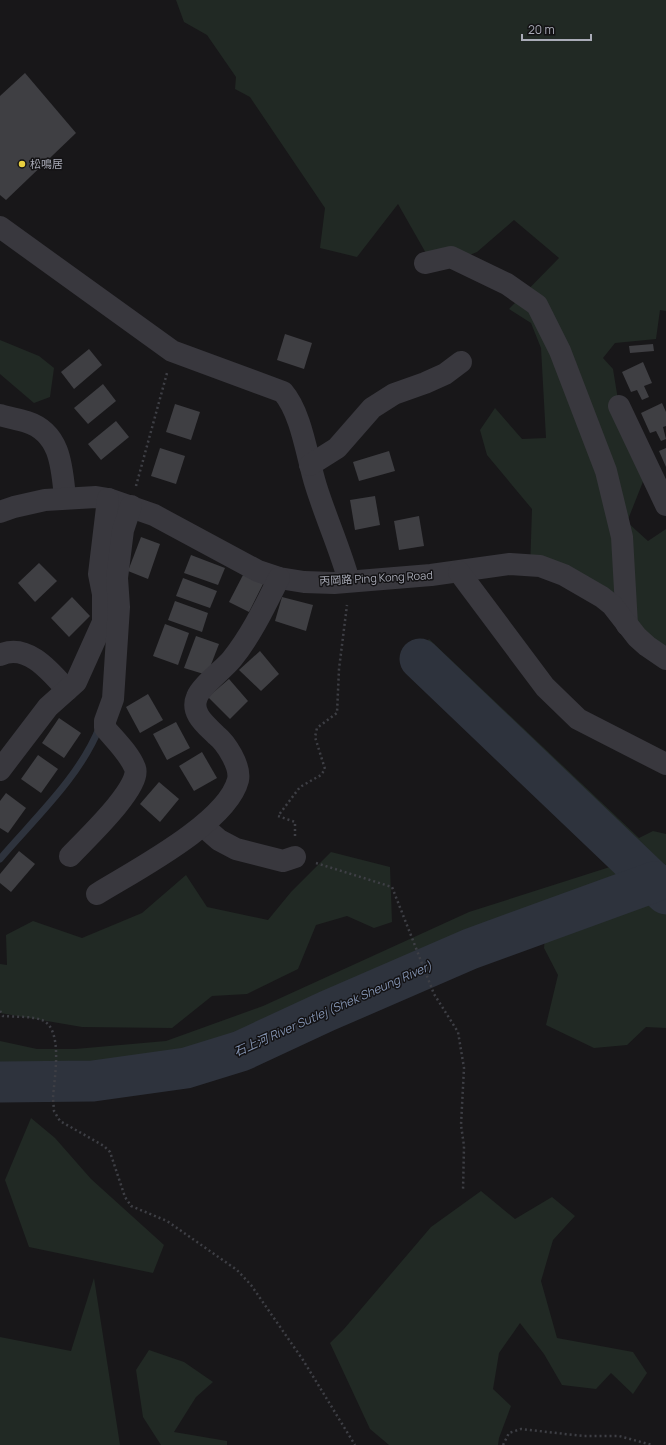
<svg xmlns="http://www.w3.org/2000/svg" width="666" height="1445" font-family="Manrope,'Noto Sans TC',sans-serif">
  <style>
    .green { fill: #212924 }
    .lines { fill: none; stroke-linecap: round; stroke-linejoin: round }
    .stream { stroke: #2e333d; stroke-width: 7 }
    .river { stroke: #2e333d; stroke-width: 41 }
    .building { fill: #3f3f43 }
    .path { stroke: #3e3f45; stroke-width: 2.5; stroke-dasharray: 2 3; stroke-linecap: butt }
    .minor { stroke: #39383e; stroke-width: 22 }
    .poi-dot { fill: #e9cf3f; stroke: #131214; stroke-width: 1.5 }
    .labels { text-anchor: middle; stroke-width: 3; stroke-linejoin: round; paint-order: stroke }
    .poi-label { font-size: 11px; fill: #aaacb8; stroke: #131214; text-anchor: start }
    .street-label { font-size: 11px; fill: #aaacb8; stroke: #131214 }
    .water-label { font-size: 12px; font-style: italic; fill: #8393b1; stroke: #131214 }
  </style>
  <rect width="100%" height="100%" fill="#181719"/>
  <g class="green">
    <polygon points="176,0 666,0 666,311 660,310 656,339 615,343 603,358 613,369 619,406 646,474 627,522 648,541 666,529 666,655 616,596 530,570 532,509 487,455 480,430 495,408 522,439 546,438 541,348 531,323 509,309 559,258 514,220 477,252 435,269 398,204 357,257 320,248 325,208 250,97 235,89 236,77 207,35 184,22"/>
    <polygon points="0,340 39,356 54,368 50,397 34,403 0,374"/>
    <polygon points="429,639 639,838 653,831 666,834 666,1028 646,1027 627,1045 594,1048 546,1025 558,975 544,948 545,936 331,1023 217,1072 117,1092 63,1096 0,1092 0,1041 37,1049 75,1049 166,1041 263,1006 469,912 613,866 409,668"/>
    <polygon points="331,852 390,867 392,922 374,928 347,916 316,925 298,969 247,994 212,996 172,1028 82,1027 0,1013 0,964 7,965 6,935 33,921 82,938 142,913 186,875 207,907 268,920 291,892"/>
    <polygon points="31,1118 55,1138 91,1179 164,1245 153,1273 29,1247 5,1180"/>
    <polygon points="481,1191 515,1219 552,1197 575,1216 553,1240 541,1281 557,1338 633,1352 647,1373 633,1394 611,1373 596,1389 562,1385 544,1354 520,1323 499,1353 493,1389 511,1406 499,1438 498,1445 389,1445 370,1429 330,1343 344,1329 431,1227"/>
    <polygon points="94,1278 120,1445 0,1445 0,1337 71,1351"/>
    <polygon points="149,1350 184,1362 213,1382 196,1397 174,1432 227,1441 227,1445 161,1445 143,1417 136,1370"/>
  </g>
  <g class="lines">
    <path class="stream" d="M 0,859 C 35,818 80,777 100,726"/>
    <g class="river">
      <polyline points="420,659 666,894"/>
      <polyline points="0,1082 93,1081 186,1068 241,1051 327,1011 470,949 654,882"/>
    </g>
  </g>
  <g class="building">
    <polygon points="25,73 76,133 6,200 0,195 0,96"/>
    <polygon points="285,334 312,343 304,369 277,360"/>
    <polygon points="653,344 654,351 630,353 629,346"/>
    <polygon points="89,349 102,365 74,389 61,372"/>
    <polygon points="643,362 652,383 644,386 649,397 642,400 637,390 631,392 622,372"/>
    <polygon points="103,384 116,401 88,424 74,408"/>
    <polygon points="662,403 666,412 666,426 663,427 666,439 661,441 656,431 650,433 641,413"/>
    <polygon points="175,404 200,412 191,440 166,432"/>
    <polygon points="116,421 129,437 101,460 88,444"/>
    <polygon points="160,448 185,456 176,484 151,476"/>
    <polygon points="666,448 666,467 659,451"/>
    <polygon points="389,451 395,471 359,481 353,462"/>
    <polygon points="375,496 380,525 355,530 350,500"/>
    <polygon points="419,516 424,546 399,550 394,521"/>
    <polygon points="141,537 160,544 148,579 128,571"/>
    <polygon points="191,555 225,568 218,585 184,573"/>
    <polygon points="39,563 57,581 35,602 18,583"/>
    <polygon points="243,575 263,584 249,612 229,602"/>
    <polygon points="183,578 217,591 210,608 176,596"/>
    <polygon points="72,597 90,616 69,637 51,618"/>
    <polygon points="282,597 313,605 306,631 275,621"/>
    <polygon points="175,601 208,613 202,632 168,620"/>
    <polygon points="165,624 189,633 178,665 153,656"/>
    <polygon points="196,636 219,644 207,675 184,668"/>
    <polygon points="260,651 279,674 261,691 239,670"/>
    <polygon points="229,679 248,701 230,719 208,697"/>
    <polygon points="148,694 163,720 140,733 126,707"/>
    <polygon points="59,718 81,733 64,758 42,743"/>
    <polygon points="176,722 190,748 167,760 153,734"/>
    <polygon points="202,752 217,778 194,791 179,766"/>
    <polygon points="38,755 58,769 41,793 21,779"/>
    <polygon points="159,782 179,799 160,822 140,804"/>
    <polygon points="6,793 26,808 8,833 0,828 0,801"/>
    <polygon points="19,851 35,864 11,892 0,883 0,874"/>
  </g>
  <g class="lines">
    <g class="path">
      <polyline points="136,486 167,373"/>
      <polyline points="295,836 295,822 278,816 300,787 321,775 325,769 315,737 317,728 337,713 339,669 347,605"/>
      <polyline points="316,863 392,887 434,994 458,1032 464,1068 461,1125 464,1146 463,1191"/>
      <path d="M 0,1011 L 3,1016 C 15,1017 31,1016 42,1020 C 64,1029 54,1079 53,1098 L 54,1111 L 60,1121 L 104,1146 L 110,1152 L 125,1197 L 131,1206 L 167,1221 L 237,1270 L 251,1285 L 303,1360 L 355,1445"/>
      <polyline points="503,1445 509,1433 521,1429 583,1436 619,1436 652,1445"/>
    </g>
    <g class="minor">
      <path d="M 0,227 L 172,351 L 283,392 C 302,414 307,458 316,486 C 326,518 340,549 349,581"/>
      <polyline points="425,263 451,257 507,284 537,305 560,351 606,471 622,537 627,625"/>
      <polyline points="619,406 666,505"/>
      <path d="M 0,415 C 9,418 18,419 27,422 C 61,433 62,468 65,498"/>
      <polyline points="310,465 337,448 372,408 394,394 425,383 445,374 461,362"/>
      <polyline points="0,512 14,507 45,500 96,497 108,499 154,515 258,571 279,578 304,582 334,583 431,575 510,564 540,566 564,575 602,597 612,605 637,637 647,646 666,659"/>
      <polyline points="459,572 545,687 578,719 666,764"/>
      <path d="M 0,655 C 27,642 51,672 67,690"/>
      <polyline points="0,770 48,707 76,682 103,622 103,594 99,574 108,499"/>
      <polyline points="203,826 219,840 236,849 283,861 295,857"/>
      <path d="M 70,856 C 84,841 142,787 135,768 C 129,753 115,740 105,728 L 105,721 L 113,699 L 119,607 L 117,578 L 123,530 L 131,506"/>
      <path d="M 97,894 C 134,871 227,823 238,780 C 241,766 226,743 216,735 C 206,725 190,713 197,697 C 201,686 224,669 232,659 C 252,634 265,606 279,578"/>
    </g>
  </g>
  <circle class="poi-dot" cx="22" cy="164" r="4"/>
  <g class="labels">
    <g class="poi-label">
      <text x="30" y="168">松鳴居</text>
    </g>
    <g class="street-label">
      <text transform="translate(376 578) rotate(-3)" y="4">丙岡路 Ping Kong Road</text>
    </g>
    <g class="water-label">
      <text transform="translate(333 1009) rotate(-24)" y="4">石上河 River Sutlej (Shek Sheung River)</text>
    </g>
  </g>
  <path d="M522 34v6h69v-6" fill="none" stroke="#aaacb8" stroke-width="2"/>
  <text x="528" y="34" font-size="12" fill="#aaacb8" stroke="#131214" stroke-width="3" paint-order="stroke">20 m</text>
</svg>
